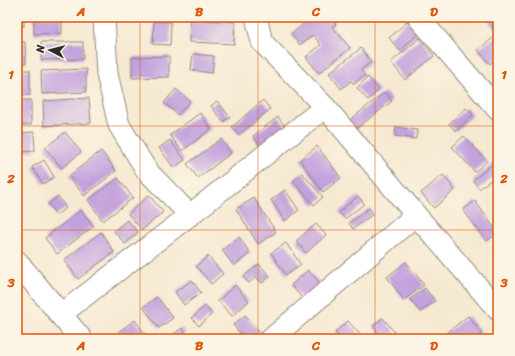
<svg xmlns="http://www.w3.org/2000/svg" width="515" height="356" font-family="Sriracha,sans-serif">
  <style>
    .building { fill: #c3a1dd }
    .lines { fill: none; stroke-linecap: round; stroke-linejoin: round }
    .street-casing { stroke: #908a7e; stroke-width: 23 }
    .secondary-casing { stroke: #908a7e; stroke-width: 24 }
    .street { stroke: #fff; stroke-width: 21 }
    .secondary { stroke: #fff; stroke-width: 22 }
    .grid { fill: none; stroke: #df570e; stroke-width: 1; stroke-opacity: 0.55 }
    .neatline { fill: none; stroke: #df570e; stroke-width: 1.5 }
    .grid-label { font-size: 13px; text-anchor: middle; font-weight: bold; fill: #df570e }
  </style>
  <rect width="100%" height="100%" fill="#fcf5e5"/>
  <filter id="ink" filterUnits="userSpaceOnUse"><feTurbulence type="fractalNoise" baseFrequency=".025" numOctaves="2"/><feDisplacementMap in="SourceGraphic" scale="8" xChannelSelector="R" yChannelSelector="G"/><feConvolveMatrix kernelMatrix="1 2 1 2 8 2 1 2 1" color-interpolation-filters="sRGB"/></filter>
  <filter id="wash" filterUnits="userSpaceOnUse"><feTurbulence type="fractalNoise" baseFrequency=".012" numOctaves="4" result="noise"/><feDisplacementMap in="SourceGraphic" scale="16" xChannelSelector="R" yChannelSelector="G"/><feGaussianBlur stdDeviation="0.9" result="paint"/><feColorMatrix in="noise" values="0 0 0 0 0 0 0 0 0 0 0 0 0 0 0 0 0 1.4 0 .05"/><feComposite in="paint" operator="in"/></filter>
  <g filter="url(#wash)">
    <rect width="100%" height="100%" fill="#f6e9d1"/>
    <g id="blocks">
      <g class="building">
        <rect x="17" y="17" width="7" height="9"/>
        <polygon points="34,17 62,17 62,33 34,34"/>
        <polygon points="312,17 330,17 336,24 332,26 350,48 319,73 306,57 321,45 313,35 300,45 291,34"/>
        <polygon points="485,17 498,17 498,27 494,29"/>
        <polygon points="190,19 235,22 234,44 189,42"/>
        <polygon points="154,21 171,22 170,45 153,44"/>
        <polygon points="408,21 419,33 400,51 389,38"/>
        <polygon points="498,34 498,57 490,64 478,50"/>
        <polygon points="420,38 434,56 405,80 391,62"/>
        <polygon points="17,42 25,42 26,63 17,64"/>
        <polygon points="41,42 83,42 83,59 41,60"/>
        <polygon points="361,48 371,62 361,70 365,75 354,84 351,81 341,89 329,73"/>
        <polygon points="193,54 214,56 212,73 191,70"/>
        <polygon points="169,56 169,77 132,78 132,57"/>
        <polygon points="86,69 86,92 42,94 41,71"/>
        <rect x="17" y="70" width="13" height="25"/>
        <polygon points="368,77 379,90 368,100 357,88"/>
        <polygon points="176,89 190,101 178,115 164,103"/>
        <polygon points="385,92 392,101 352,132 345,124"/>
        <polygon points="89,98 91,123 44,126 43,101"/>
        <rect x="17" y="100" width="14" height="25"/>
        <polygon points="263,100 270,109 239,135 232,127"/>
        <polygon points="217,101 230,117 223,122 211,106"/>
        <polygon points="466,108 473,115 456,131 449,124"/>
        <polygon points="200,113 211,129 182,151 170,135"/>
        <polygon points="278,117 286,128 260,146 253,136"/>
        <polygon points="396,127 417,130 416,139 395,136"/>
        <polygon points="34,132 35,151 21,152 20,133"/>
        <polygon points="65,132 81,152 62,168 45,148"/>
        <polygon points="464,136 487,161 475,172 452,147"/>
        <polygon points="221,139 231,153 198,178 187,164"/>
        <polygon points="170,140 185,160 174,168 159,148"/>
        <polygon points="317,146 341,178 323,192 300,160"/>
        <polygon points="101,151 116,171 84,196 69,176"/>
        <polygon points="44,160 54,177 43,184 32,167"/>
        <polygon points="498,160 498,174 479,189 473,180"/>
        <polygon points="302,173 323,197 314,205 293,181"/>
        <polygon points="443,175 455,190 434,208 421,193"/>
        <polygon points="118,178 133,198 103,221 88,200"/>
        <polygon points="285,190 299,210 285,221 271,200"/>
        <polygon points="149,195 163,212 142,230 128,214"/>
        <polygon points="58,196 66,208 56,215 48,204"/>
        <polygon points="358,196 364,204 345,219 339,212"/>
        <polygon points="254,198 276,232 258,244 236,209"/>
        <polygon points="475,201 498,233 487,241 463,210"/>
        <polygon points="369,208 373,214 353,229 349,223"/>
        <polygon points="81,210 94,226 57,254 45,238"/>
        <polygon points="127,220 138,232 125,244 114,231"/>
        <polygon points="316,224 326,235 306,253 296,241"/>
        <polygon points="101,232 114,252 78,279 64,260"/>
        <polygon points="239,237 250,253 234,266 222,250"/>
        <polygon points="286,243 301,265 286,275 271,253"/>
        <polygon points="208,256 223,274 211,284 196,266"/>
        <polygon points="406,262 424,285 404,300 387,277"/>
        <polygon points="259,264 270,276 262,283 256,277 249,283 243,277"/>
        <polygon points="308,270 321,284 304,300 291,285"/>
        <polygon points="192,280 201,293 184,305 175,292"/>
        <polygon points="235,285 249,301 232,316 218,301"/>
        <polygon points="425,288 435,301 420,312 410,299"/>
        <polygon points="157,297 173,318 159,328 143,307"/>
        <polygon points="205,306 212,314 199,326 192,318"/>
        <polygon points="245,315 261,334 256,339 245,339 233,325"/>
        <polygon points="468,316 482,333 475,339 439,339"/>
        <polygon points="383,318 395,333 388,339 383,339 373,326"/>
        <polygon points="135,320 147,337 145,339 123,339 118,332"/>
        <polygon points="348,321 364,339 341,339 335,332"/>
        <polygon points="182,328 186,333 178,339 167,339"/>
      </g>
    </g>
  </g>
  <g filter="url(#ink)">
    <use href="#blocks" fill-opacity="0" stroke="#908a7e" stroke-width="1"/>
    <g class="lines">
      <g class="street-casing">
        <g id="street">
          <polyline points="104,17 107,74 119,125 147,171 190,215"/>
          <polyline points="256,17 262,42 325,107 416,215 498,310"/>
          <polyline points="418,17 498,110"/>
          <polyline points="60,315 190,215 325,107"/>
          <polyline points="271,339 416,215"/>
        </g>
      </g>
      <g class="secondary-casing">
        <polyline id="secondary" points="17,262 81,339"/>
      </g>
      <use href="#street" class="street"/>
      <use href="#secondary" class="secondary"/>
    </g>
  </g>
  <path class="grid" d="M 140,17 L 140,339M 258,17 L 258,339M 375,17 L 375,339M 17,126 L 498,126M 17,230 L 498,230"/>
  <rect width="515" height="356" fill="none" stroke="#fcf5e5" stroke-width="44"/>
  <g transform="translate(50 50) rotate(277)" stroke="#fcf5e5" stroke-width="3" paint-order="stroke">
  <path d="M0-3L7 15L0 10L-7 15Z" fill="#2b2b2b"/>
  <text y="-6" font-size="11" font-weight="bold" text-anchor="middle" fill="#2b2b2b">N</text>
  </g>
  <rect x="22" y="22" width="471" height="312" class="neatline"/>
  <g class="grid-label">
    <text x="81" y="16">A</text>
    <text x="199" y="16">B</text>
    <text x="316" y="16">C</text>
    <text x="434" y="16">D</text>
    <text x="11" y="79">1</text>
    <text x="504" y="79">1</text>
    <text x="11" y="183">2</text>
    <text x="504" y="183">2</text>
    <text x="11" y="287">3</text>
    <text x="504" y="287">3</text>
    <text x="81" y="350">A</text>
    <text x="199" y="350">B</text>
    <text x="316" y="350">C</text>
    <text x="434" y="350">D</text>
  </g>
</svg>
